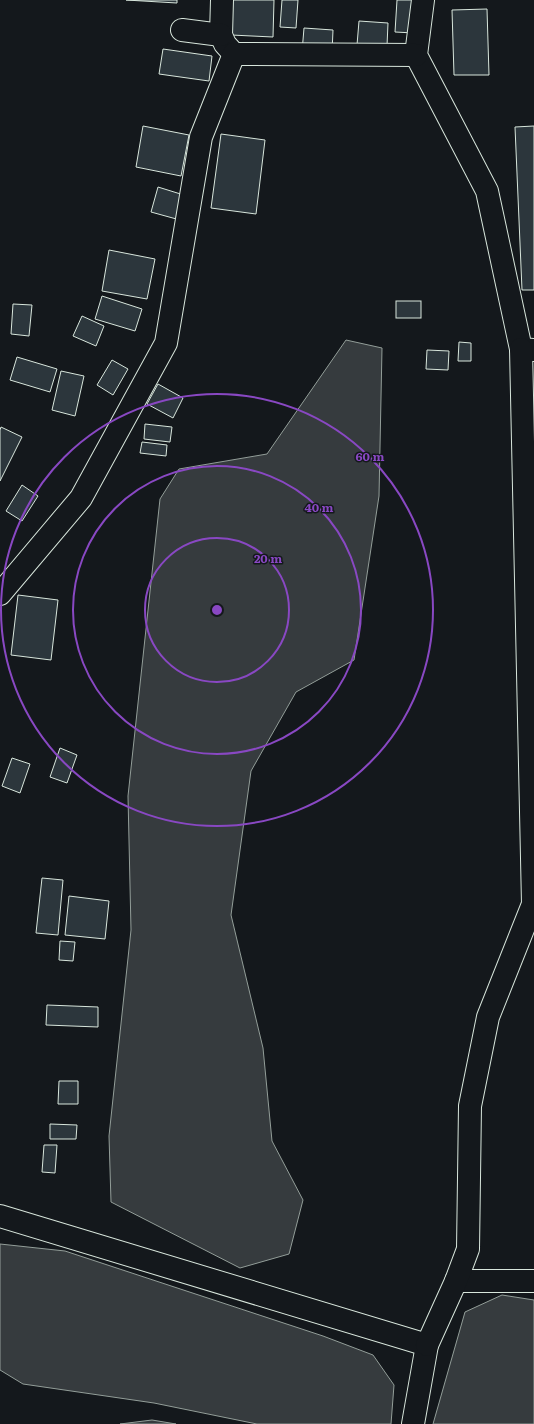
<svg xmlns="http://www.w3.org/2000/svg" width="534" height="1424" font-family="Literata,serif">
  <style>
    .water { fill: #363b3e; stroke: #939e99 }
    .building { fill: #2c363c; stroke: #d8e6dc }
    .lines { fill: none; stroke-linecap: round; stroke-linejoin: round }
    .minor-casing { stroke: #d8e6dc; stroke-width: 24 }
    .minor { stroke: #14181c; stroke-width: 22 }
    .ring { fill: none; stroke: #8948c3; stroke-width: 2 }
    .centre { fill: #8948c3; stroke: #14181c; stroke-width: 2 }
    .ring-label { font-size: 12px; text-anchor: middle; font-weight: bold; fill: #8948c3; stroke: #14181c; stroke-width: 3; stroke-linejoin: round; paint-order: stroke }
  </style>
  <rect width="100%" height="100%" fill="#14181c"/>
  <g class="water">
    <polygon points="346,340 382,348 379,496 354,660 296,692 251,771 231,915 263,1048 272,1141 303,1200 289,1254 240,1268 111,1202 109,1136 131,930 128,796 160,499 179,469 267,454"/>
    <polygon points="0,1244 65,1251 323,1336 373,1355 394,1385 391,1424 257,1424 154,1403 23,1384 0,1370"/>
    <polygon points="502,1295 534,1300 534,1424 433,1424 465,1312"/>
    <polygon points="152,1420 176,1424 120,1424"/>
  </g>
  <g class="building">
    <polygon points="126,0 177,0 177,3"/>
    <polygon points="232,0 274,0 273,37 231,35"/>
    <polygon points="282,0 298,0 296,28 280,27"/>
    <polygon points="397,0 416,0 414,33 395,32"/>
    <polygon points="487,9 489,75 454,75 452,10"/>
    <polygon points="359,21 388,23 387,46 357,45"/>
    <polygon points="304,28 333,30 332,53 302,52"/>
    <polygon points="163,49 212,56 209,81 159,74"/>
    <polygon points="143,126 189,135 181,176 136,167"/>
    <polygon points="534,126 534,290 522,290 515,127"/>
    <polygon points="221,134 265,140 256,214 211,208"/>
    <polygon points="158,187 187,196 180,220 151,212"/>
    <polygon points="109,250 155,259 147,299 102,291"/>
    <polygon points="102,296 142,309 135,331 95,319"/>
    <rect x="396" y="301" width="25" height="17"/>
    <polygon points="13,304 32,305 29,336 11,334"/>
    <polygon points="82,316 104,326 96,346 73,336"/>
    <polygon points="459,342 471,343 471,361 458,361"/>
    <polygon points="427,350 449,351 448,370 426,369"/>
    <polygon points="17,357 57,369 50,392 10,380"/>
    <polygon points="112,360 128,369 113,395 97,385"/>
    <polygon points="61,371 84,376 75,416 52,410"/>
    <polygon points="158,384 183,398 173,418 147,404"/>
    <polygon points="145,424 172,427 170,442 144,439"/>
    <polygon points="1,427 22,437 0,481 0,430"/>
    <polygon points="142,442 167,445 166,456 140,453"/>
    <polygon points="22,485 38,496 22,521 6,511"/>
    <polygon points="18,595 58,600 51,660 11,655"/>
    <polygon points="60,748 77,755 67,783 50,777"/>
    <polygon points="12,758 30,764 20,793 2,786"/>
    <polygon points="42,878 63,880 58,935 36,933"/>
    <polygon points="69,896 109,901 105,939 65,935"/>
    <polygon points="60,941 75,942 73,961 59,960"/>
    <polygon points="47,1005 98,1007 98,1027 46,1025"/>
    <polygon points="59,1081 78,1081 78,1104 58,1104"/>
    <polygon points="50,1124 77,1125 76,1139 50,1139"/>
    <polygon points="44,1145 57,1145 55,1173 42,1172"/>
  </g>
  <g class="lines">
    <g class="minor-casing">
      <g id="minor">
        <polyline points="222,0 221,35 225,44 234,54"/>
        <polyline points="423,0 416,55 487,191 521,349 534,350"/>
        <polyline points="182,30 221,35"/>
        <polyline points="0,594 81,498 166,343 201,137 234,54 416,55"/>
        <polyline points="0,1216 427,1345 413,1424"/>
        <polyline points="456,1281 534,1281"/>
        <polyline points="427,1345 456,1281 468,1249 470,1106 488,1017 533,904 521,349"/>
      </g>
    </g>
    <use href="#minor" class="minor"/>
  </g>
  <g class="ring">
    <circle cx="217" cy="610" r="72"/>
    <circle cx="217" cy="610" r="144"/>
    <circle cx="217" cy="610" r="216"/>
  </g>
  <circle cx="217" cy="610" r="6" class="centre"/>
  <g class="ring-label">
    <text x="370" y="461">60 m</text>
    <text x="319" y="512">40 m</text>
    <text x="268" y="563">20 m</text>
  </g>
</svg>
